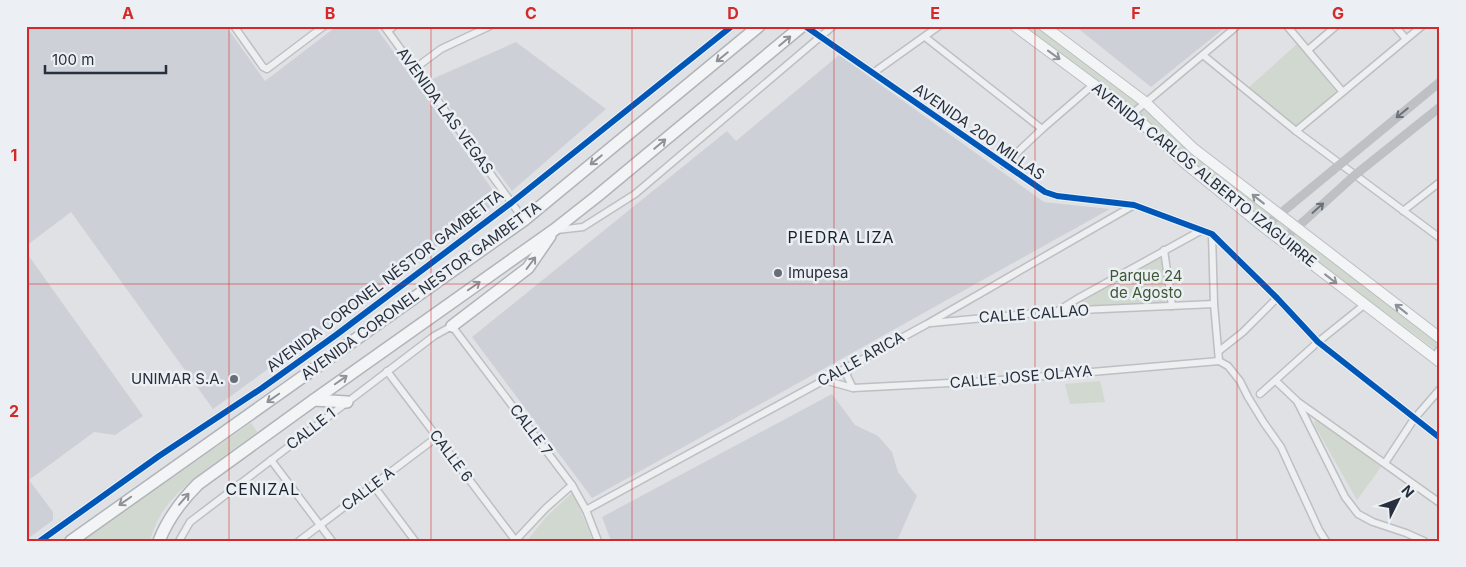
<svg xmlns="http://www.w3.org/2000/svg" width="1466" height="567" font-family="Inter,sans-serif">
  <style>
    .built { fill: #cdd1d7 }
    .green { fill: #d0d8cf }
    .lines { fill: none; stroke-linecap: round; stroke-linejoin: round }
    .street-casing { stroke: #bdbfc2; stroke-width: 9 }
    .primary-casing { stroke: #bbbec2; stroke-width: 12 }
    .highway-casing { stroke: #b1b4b9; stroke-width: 14 }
    .street { stroke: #eeeff1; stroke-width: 6 }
    .secondary { stroke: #bdc0c4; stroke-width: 9 }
    .primary { stroke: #f3f4f5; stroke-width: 10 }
    .highway { stroke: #f3f4f5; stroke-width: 11 }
    .cycleway-casing { stroke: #ecf0f4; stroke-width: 9 }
    .cycleway { stroke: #0057b8; stroke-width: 6 }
    .oneway { stroke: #8d9298 }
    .oneway2 { stroke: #6a7179 }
    .grid { fill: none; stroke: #d62828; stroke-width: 1; stroke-opacity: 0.55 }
    .poi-dot { fill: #676e77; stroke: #ecf0f4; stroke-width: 2 }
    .labels { text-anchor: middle; stroke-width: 5; stroke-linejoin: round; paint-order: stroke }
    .street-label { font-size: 15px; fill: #27303c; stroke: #ecf0f4 }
    .poi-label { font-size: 15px; fill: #27303c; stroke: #ecf0f4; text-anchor: start }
    .park-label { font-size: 15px; fill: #3e5735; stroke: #ecf0f4 }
    .neighbourhood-label { font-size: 16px; letter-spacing: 1px; fill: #19212d; stroke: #ecf0f4 }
    .neatline { fill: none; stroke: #d62828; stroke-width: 2 }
    .grid-label { font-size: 16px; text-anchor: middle; font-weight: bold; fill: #d62828 }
  </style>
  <rect width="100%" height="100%" fill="#dfe1e4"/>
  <g class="built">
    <polygon points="26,26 226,26 265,81 337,26 375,26 500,200 213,409 71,212 26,246"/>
    <polygon points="1075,26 1227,26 1151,87"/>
    <polygon points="516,42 606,109 512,191 430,80"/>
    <polygon points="839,55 1044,202 1110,209 592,498 472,337 727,131 736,141"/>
    <polygon points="26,252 143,416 115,435 94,432 29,480 53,512 53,520 26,540"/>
    <polygon points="832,394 855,425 878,436 892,452 898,472 917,496 897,541 611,541 602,517"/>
  </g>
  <g class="green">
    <polygon points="1025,26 1035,26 1129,95 1191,152 1440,345 1440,353 1356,291 1279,232 1218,183 1187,160 1125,101"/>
    <polygon points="1297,44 1337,93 1296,126 1247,89"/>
    <polygon points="1161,255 1164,259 1167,298 1164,303 1082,306 1079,304 1079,301"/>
    <polygon points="1100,381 1105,402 1070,404 1065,384"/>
    <polygon points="1316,420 1320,421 1381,467 1357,500 1315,426 1314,422"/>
    <path d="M 251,423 L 257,432 C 243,442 228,453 213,464 C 185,485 159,505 150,541 L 81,541 Z"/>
    <polygon points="573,492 593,541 527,541 546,517"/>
  </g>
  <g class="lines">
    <g class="street-casing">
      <g id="street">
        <polyline points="234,26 263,67 267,69 324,26"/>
        <polyline points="384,26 524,220"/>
        <polyline points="805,26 1045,192 1057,196 1134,205 1212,234 1277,298 1318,342 1440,438"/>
        <polyline points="1287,26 1342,91"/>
        <polyline points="1395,26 1406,39"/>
        <polyline points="388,31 394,26"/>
        <polyline points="925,37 1042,129"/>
        <polyline points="1308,50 1336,26"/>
        <polyline points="1203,55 1296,131 1440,238"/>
        <polyline points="414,69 441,49 490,26"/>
        <polyline points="873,73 939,26"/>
        <polyline points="1132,114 1237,26"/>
        <polyline points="1296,131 1422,26"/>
        <polyline points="1004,165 1042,129 1094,84"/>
        <polyline points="1403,211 1440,182"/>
        <polyline points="557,230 583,227 635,194 833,26"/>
        <polyline points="1212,234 1214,304 1219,361"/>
        <polyline points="1164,250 1172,306"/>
        <polyline points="1059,310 1077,299 1202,230"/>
        <polyline points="931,323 1058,311 1214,304"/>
        <polyline points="1219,351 1243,332 1277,298"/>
        <polyline points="1434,357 1440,349"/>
        <polyline points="1219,361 1228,366 1240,381 1248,397 1264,423 1281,447 1319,530 1326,541"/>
        <polyline points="848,366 847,376 853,388"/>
        <polyline points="387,371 515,540"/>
        <polyline points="824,380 853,388 988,381 1219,361"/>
        <polyline points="1276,381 1298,402 1440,503"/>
        <polyline points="1260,394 1318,342 1364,305"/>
        <polyline points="1298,403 1345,497 1358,514 1373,522 1406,533 1424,541"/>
        <polyline points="271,460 332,541"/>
        <polyline points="1385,463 1414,419 1440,389"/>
        <polyline points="373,485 415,541"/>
        <polyline points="586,510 927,324 1134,205"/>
        <polyline points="40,541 159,456 262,388 336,335 511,203 732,26"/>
        <polyline points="179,541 190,522 434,336 452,326 572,485 586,510 598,541"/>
        <polyline points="299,541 437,437"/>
        <polyline points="515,541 546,508 572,485"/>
      </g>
    </g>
    <g class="primary-casing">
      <g id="primary">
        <polyline points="1015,26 1116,101 1132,114 1185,163 1264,227 1440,362"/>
        <polyline points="1044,26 1145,102 1194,149 1440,338"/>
      </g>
    </g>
    <g class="highway-casing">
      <g id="highway">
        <polyline points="452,326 528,268 550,236"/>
        <polyline points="314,400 347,402"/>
        <polyline points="71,541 524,220 759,26"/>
        <path d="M 159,541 C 168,518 181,501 198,484 L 314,400 L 554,230 L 596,197 L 802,26"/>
      </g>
    </g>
    <use href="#street" class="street"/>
    <g class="secondary">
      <polyline points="1264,227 1440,82"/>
      <polyline points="1282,241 1355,175 1440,107"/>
    </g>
    <use href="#primary" class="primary"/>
    <use href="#highway" class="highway"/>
    <g class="cycleway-casing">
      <g id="cycleway">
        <polyline points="805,26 1045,192 1057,196 1134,205 1212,234 1277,298 1318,342 1440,438"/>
        <polyline points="40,541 159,456 262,388 336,335 511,203 732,26"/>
      </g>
    </g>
    <use href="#cycleway" class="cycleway"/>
  </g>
  <defs><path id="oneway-shaft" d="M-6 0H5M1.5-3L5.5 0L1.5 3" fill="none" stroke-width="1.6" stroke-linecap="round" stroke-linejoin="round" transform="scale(1.25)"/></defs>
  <g class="oneway">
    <use href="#oneway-shaft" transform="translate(785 41) rotate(-40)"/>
    <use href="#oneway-shaft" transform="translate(1054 55) rotate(36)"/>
    <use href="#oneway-shaft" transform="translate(722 57) rotate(141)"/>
    <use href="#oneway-shaft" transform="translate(660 144) rotate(-40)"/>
    <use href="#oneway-shaft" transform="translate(596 160) rotate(141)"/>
    <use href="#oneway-shaft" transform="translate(1258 199) rotate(-142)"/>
    <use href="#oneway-shaft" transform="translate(531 263) rotate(-53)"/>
    <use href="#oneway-shaft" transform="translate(1331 279) rotate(38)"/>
    <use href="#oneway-shaft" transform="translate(474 286) rotate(-35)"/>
    <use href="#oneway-shaft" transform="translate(1401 309) rotate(-142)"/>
    <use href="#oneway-shaft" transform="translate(341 380) rotate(-35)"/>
    <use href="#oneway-shaft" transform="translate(273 398) rotate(145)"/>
    <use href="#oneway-shaft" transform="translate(184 499) rotate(-49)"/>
    <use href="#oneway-shaft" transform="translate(125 501) rotate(145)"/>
  </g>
  <g class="oneway2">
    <use href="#oneway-shaft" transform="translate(1402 113) rotate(141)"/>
    <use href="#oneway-shaft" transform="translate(1318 208) rotate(-42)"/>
  </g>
  <path class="grid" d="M 229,26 L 229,541M 431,26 L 431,541M 632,26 L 632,541M 834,26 L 834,541M 1035,26 L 1035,541M 1237,26 L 1237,541M 26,284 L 1440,284"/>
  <g class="poi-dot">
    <circle cx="778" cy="273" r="5"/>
    <circle cx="234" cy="379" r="5"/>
  </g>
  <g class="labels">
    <g class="street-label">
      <text transform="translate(445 111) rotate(54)" y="5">AVENIDA LAS VEGAS</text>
      <text transform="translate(979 132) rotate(35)" y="5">AVENIDA 200 MILLAS</text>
      <text transform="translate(1204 175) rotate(39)" y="5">AVENIDA CARLOS ALBERTO IZAGUIRRE</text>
      <text transform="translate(385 281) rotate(-37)" y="5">AVENIDA CORONEL NÉSTOR GAMBETTA</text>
      <text transform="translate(421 291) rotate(-36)" y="5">AVENIDA CORONEL NESTOR GAMBETTA</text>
      <text transform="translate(1034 314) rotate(-4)" y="5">CALLE CALLAO</text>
      <text transform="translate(861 359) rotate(-29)" y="5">CALLE ARICA</text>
      <text transform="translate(1021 377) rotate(-5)" y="5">CALLE JOSE OLAYA</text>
      <text transform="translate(311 429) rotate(-38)" y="5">CALLE 1</text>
      <text transform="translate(531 430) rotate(53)" y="5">CALLE 7</text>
      <text transform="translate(451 456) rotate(53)" y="5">CALLE 6</text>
      <text transform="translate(368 489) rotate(-37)" y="5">CALLE A</text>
    </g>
    <g class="poi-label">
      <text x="788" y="278">Imupesa</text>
      <text x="224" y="384" text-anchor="end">UNIMAR S.A.</text>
    </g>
    <g class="park-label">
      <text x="1146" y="281">Parque 24<tspan x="1146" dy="17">de Agosto</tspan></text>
    </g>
    <g class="neighbourhood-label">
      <text x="841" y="243">PIEDRA LIZA</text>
      <text x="263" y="495">CENIZAL</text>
    </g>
  </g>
  <rect width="1466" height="567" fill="none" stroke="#ecf0f4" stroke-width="55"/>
  <g transform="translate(1398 500) rotate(48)" stroke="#ecf0f4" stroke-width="4" paint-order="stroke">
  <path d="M0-4L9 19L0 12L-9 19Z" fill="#27303c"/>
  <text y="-8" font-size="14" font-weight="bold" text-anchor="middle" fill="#27303c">N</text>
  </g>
  <path d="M45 65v8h121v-8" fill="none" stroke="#27303c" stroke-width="2.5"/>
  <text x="52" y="65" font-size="15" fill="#27303c" stroke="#ecf0f4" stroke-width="4" paint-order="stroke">100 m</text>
  <rect x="28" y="28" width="1410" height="512" class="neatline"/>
  <g class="grid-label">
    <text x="128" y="19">A</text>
    <text x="330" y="19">B</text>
    <text x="531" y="19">C</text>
    <text x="733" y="19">D</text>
    <text x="935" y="19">E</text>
    <text x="1136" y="19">F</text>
    <text x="1338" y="19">G</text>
    <text x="14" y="161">1</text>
    <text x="14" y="417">2</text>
  </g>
</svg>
